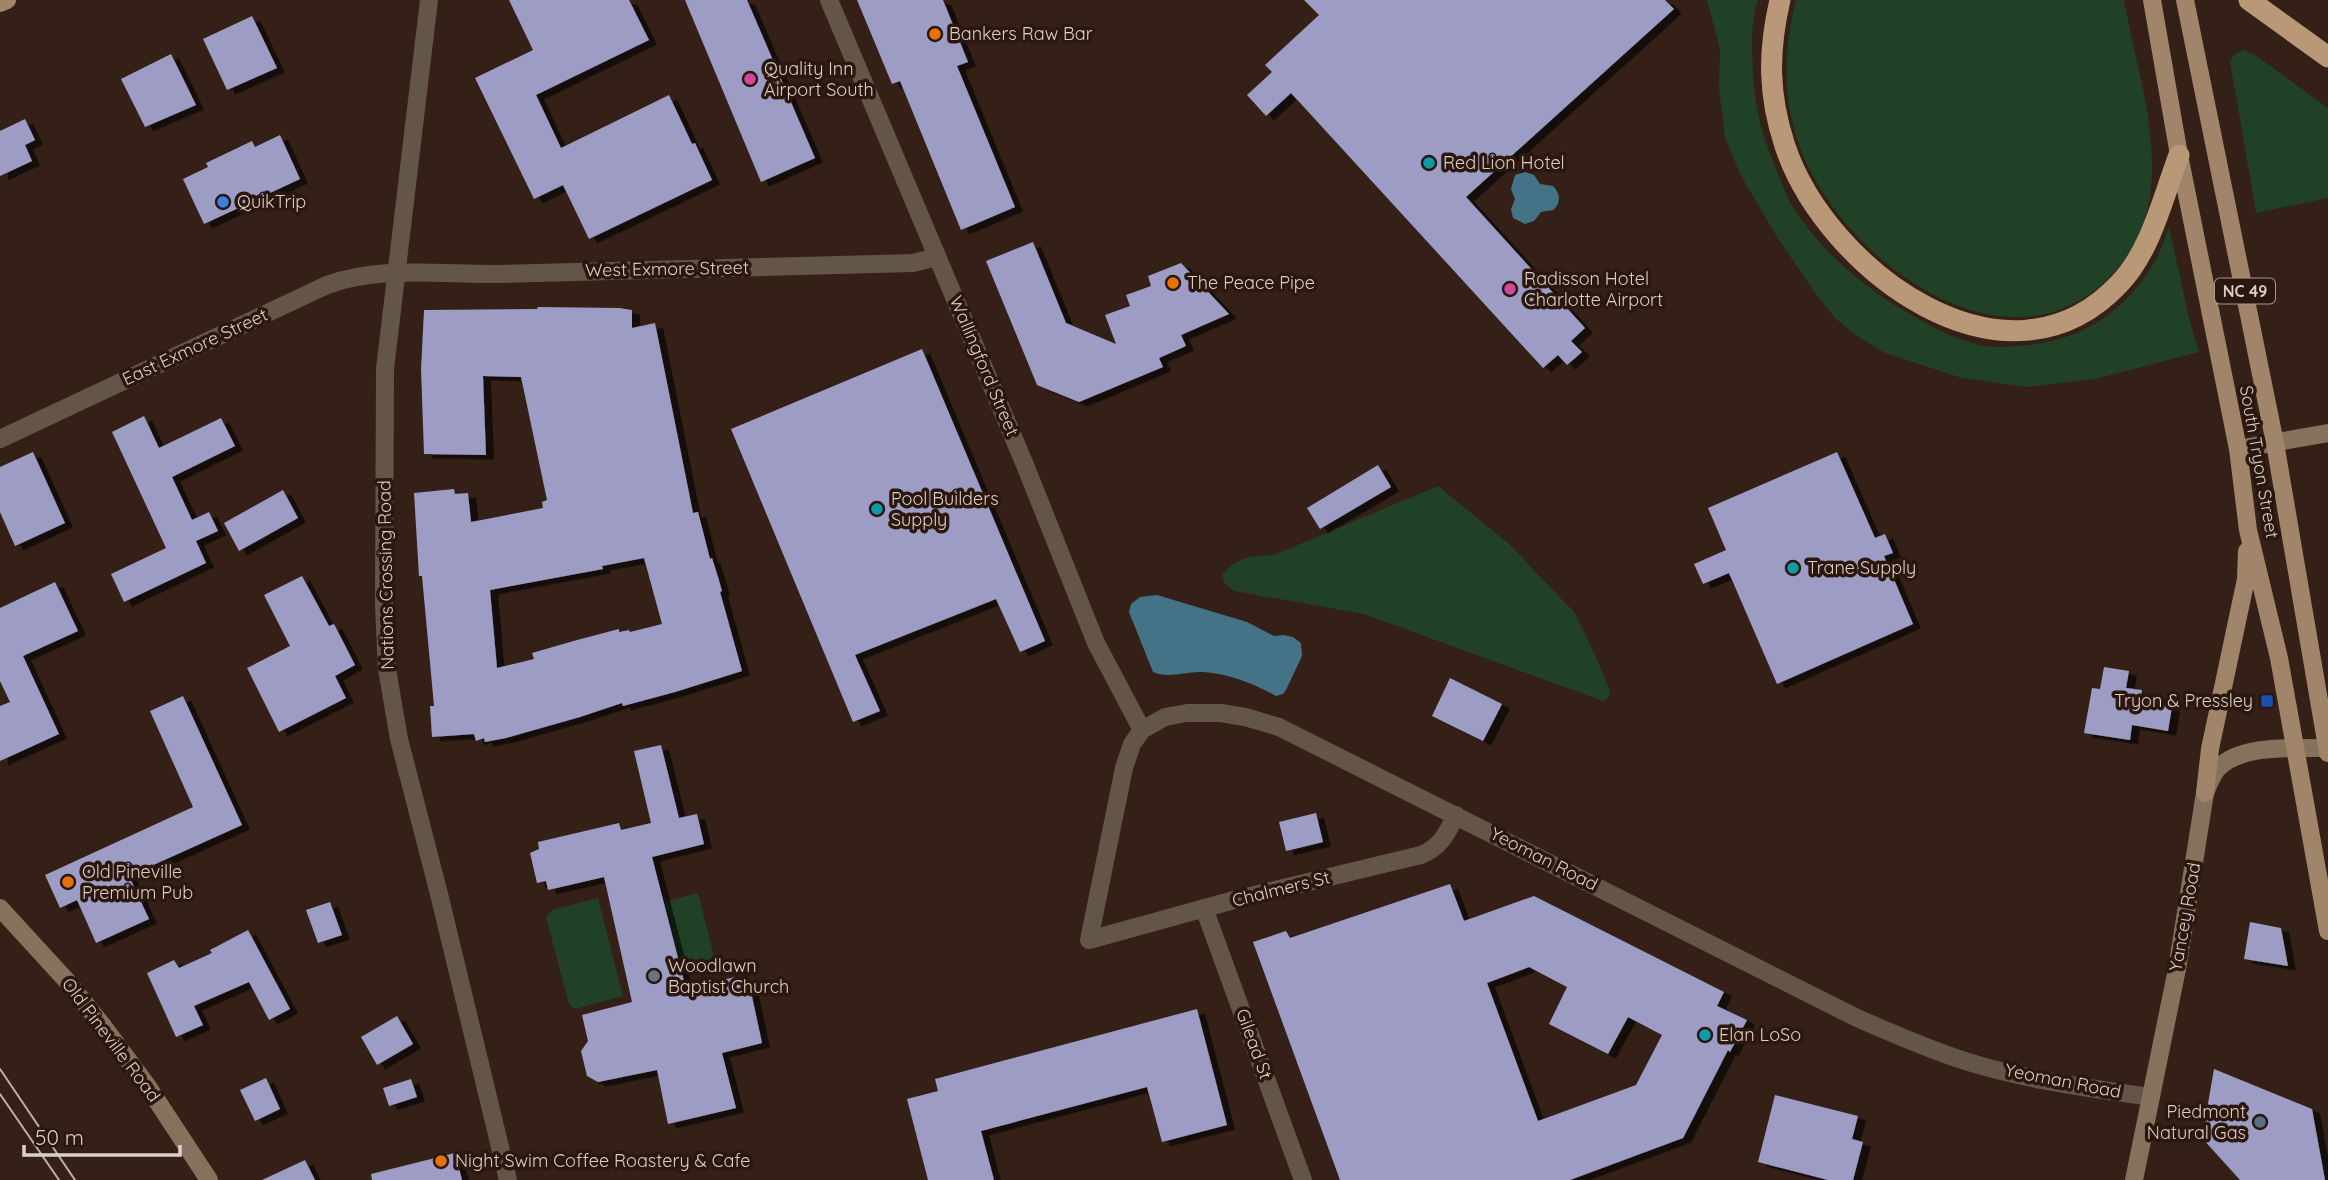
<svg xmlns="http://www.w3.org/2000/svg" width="2328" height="1180" font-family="Quicksand,sans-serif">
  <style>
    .green { fill: #214126 }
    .water { fill: #447387 }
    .building { fill: #9c9cc5; fill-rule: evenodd; filter: url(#shadow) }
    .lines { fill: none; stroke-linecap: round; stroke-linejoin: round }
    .street { stroke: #635649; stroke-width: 18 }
    .secondary { stroke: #86715c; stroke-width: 18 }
    .primary { stroke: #a1856a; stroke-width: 18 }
    .highway { stroke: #b99877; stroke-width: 21 }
    .tram { stroke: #beafa9; stroke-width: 2 }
    .food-dot { fill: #e8710a; stroke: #2a170e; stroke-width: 2.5 }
    .hotel-dot { fill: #d1479c; stroke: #2a170e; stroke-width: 2.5 }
    .culture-dot { fill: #0f9aa8; stroke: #2a170e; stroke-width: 2.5 }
    .shop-dot { fill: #3f7fe0; stroke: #2a170e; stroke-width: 2.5 }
    .transit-dot { fill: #1a4fb4; stroke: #2a170e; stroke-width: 2.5 }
    .worship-dot { fill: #6b7280; stroke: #2a170e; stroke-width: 2.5 }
    .service-dot { fill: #5c6f8a; stroke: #2a170e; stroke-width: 2.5 }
    .labels { text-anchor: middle; stroke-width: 7; stroke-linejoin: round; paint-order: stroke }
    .shield { fill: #2a170e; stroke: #a79891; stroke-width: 2 }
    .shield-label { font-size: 16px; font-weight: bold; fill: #dccfc9 }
    .poi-label { font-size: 18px; fill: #dccfc9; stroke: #2a170e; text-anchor: start }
    .street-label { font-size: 18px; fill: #dccfc9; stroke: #2a170e }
  </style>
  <defs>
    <filter id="shadow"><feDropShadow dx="8" dy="4.5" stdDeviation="0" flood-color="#0009"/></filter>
  </defs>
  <rect width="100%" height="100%" fill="#342017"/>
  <g class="green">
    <path d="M 1707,0 L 1758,0 C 1750,24 1752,48 1753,74 C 1755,112 1764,141 1779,176 C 1783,185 1786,196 1792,205 C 1817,247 1862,286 1903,310 C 1927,324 1952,339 1980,345 C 1994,348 2013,347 2028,345 C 2084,339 2126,311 2155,261 C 2161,251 2165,238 2169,227 L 2189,318 L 2199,352 L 2095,379 L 2027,387 L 1962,378 L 1885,353 L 1854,334 L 1835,318 L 1815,293 L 1777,237 L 1740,174 L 1725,137 L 1719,88 L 1720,49 Z"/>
    <path d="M 1796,0 L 2124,0 C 2135,62 2157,124 2151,188 C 2148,223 2132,256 2106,281 C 2001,379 1843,258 1801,150 C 1782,100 1783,52 1796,0 Z"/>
    <polygon points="2244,50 2258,57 2328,108 2328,198 2256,213 2230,61 2235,54"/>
    <path d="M 1438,486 L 1509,544 L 1575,613 L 1600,666 L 1610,692 L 1609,697 L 1603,701 L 1364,614 L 1234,591 L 1225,584 L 1222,575 C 1240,556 1249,556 1274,555 Z"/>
    <polygon points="698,893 716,965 682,974 664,902"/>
    <polygon points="598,898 623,996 575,1009 569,1004 546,917 552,910"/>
  </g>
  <g class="water">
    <path d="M 1525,172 L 1534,175 L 1540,184 L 1553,186 C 1561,194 1561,203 1553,210 L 1541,212 L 1534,221 L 1525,224 L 1513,218 L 1511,209 L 1515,199 L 1511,189 L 1515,175 Z"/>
    <path d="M 1157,595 L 1247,622 L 1274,636 L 1283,635 L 1293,637 L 1301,643 L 1302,656 L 1286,690 L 1283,694 L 1276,696 C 1254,684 1228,673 1202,672 C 1186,671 1168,679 1153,672 L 1129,612 L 1131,604 L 1140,597 Z"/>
  </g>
  <g class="building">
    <polygon points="509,0 629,0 649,40 536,95 561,148 669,95 692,144 695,143 712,180 589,239 563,185 534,199 475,78 533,50"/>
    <polygon points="685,0 747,0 815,158 761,182"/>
    <polygon points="857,0 943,0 968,62 957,66 1015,207 961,230 900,81 892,84"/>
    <polygon points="1304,0 1665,0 1674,9 1466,197 1585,328 1571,341 1582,352 1567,365 1558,355 1543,368 1291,93 1266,116 1247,95 1272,72 1265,65 1319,15"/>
    <polygon points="252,16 277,68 227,90 203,39"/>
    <polygon points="171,54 196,105 145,127 121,79"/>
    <polygon points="25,119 35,140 25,145 32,161 0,176 0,131"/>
    <polygon points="280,135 300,179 204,224 183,179 208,167 206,163 252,141 255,147"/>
    <polygon points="1033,242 1066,323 1116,344 1105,315 1130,306 1126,295 1151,286 1148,276 1181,263 1229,314 1181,335 1186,346 1159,358 1163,367 1079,402 1037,385 986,261"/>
    <path d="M 537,307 L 619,308 L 632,310 L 632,328 L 655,323 L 693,513 L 698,512 L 710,559 L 712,558 L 718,577 L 722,591 L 720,592 L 742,671 L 675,692 L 623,706 L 622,703 L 580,717 L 506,738 L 485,742 L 484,738 L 476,741 L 474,734 L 432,737 L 430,706 L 434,706 L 422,576 L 419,576 L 414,493 L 454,489 L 455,494 L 468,493 L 471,522 L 543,508 L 542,502 L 547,500 L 521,377 L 483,376 L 486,455 L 424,454 L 421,369 L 424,310 L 538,309 ZM 644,558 L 662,624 L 630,632 L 629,630 L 619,632 L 619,629 L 577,640 L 532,653 L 534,659 L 497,668 L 490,590 L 603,569 L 602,566 Z"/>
    <polygon points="922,349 1045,641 1020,652 996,599 855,655 880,711 853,722 731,429"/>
    <polygon points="144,416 159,448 221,418 235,446 172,477 192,520 209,512 218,531 196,541 206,563 124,602 111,574 166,548 112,432"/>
    <polygon points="33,452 65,523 15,546 0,512 0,467"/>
    <polygon points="1837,452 1875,538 1885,534 1893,553 1884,556 1913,624 1777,684 1729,573 1703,584 1694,564 1726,550 1708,508"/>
    <polygon points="1378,465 1391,487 1320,529 1307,508"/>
    <polygon points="283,490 298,518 239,551 224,523"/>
    <polygon points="302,576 329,626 334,624 355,665 335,676 346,698 279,732 247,668 290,646 264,595"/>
    <polygon points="55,582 78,631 23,656 59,734 0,761 0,706 10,702 0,681 0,608"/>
    <polygon points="2104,667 2129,671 2126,688 2142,690 2140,702 2172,707 2168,731 2132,725 2130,740 2084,733 2092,688 2100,689"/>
    <polygon points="1450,678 1502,704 1483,741 1432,716"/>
    <polygon points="183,696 242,825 129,876 149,919 96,943 77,900 60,908 45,875 193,807 150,711"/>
    <polygon points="661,745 679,818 697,814 704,844 652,857 686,989 735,977 750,987 762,1043 722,1053 736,1108 668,1124 657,1070 598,1082 587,1076 581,1051 588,1041 582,1015 632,1002 604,877 548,890 546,881 537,883 530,853 539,849 538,842 619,823 621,830 651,823 634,751"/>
    <polygon points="1316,813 1323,842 1286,851 1279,822"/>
    <path d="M 1450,884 L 1464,921 L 1534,896 L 1724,992 L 1717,1006 L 1747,1020 L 1730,1052 L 1728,1050 L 1683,1138 L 1570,1180 L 1340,1180 L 1253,942 L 1286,931 L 1290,938 ZM 1529,967 L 1567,987 L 1549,1024 L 1608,1054 L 1628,1017 L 1662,1035 L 1636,1085 L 1538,1121 L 1487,983 Z"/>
    <polygon points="330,902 342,935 318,943 306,910"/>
    <polygon points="2250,922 2281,928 2288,966 2244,959"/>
    <polygon points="248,930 290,1009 269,1020 249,982 194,1006 203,1025 176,1037 147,973 174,960 179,968 212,953 210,950"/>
    <polygon points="1197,1009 1227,1125 1162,1142 1147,1087 981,1131 994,1180 928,1180 907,1099 938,1091 935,1079"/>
    <polygon points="397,1016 413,1044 377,1065 361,1037"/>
    <polygon points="2214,1069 2312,1109 2325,1180 2240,1180 2202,1138"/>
    <polygon points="266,1078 280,1109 255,1121 240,1090"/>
    <polygon points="411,1079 417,1097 389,1106 383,1088"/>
    <polygon points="1775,1095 1858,1116 1852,1139 1863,1142 1853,1180 1828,1180 1758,1162"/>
    <polygon points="455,1153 462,1180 372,1180 371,1174"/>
    <polygon points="305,1160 315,1180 262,1180"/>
  </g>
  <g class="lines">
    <g class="street">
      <polyline points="429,0 385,369 384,605 387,669 399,739 439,894 508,1180"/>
      <polyline points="829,0 1025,465 1096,643 1142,730"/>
      <path d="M 0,439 L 327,285 C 383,265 443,275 502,274 C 639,270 776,267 913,263 L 937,257"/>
      <path d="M 1456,815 C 1447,833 1441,847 1421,855 L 1234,900 L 1089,940 L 1124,768 L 1132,744 L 1142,730 L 1165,717 L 1187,713 L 1221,713 L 1245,717 L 1279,727 L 1855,1017 C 1891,1033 1928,1049 1965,1061 C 2025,1080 2089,1088 2151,1097"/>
      <polyline points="1204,908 1303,1180"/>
    </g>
    <g class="secondary">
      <polyline points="2238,449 2328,433"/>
      <polyline points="0,908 66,980 103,1026 146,1084 209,1180"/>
      <path d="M 2134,1180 L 2177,969 L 2205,793 C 2208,786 2212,775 2217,769 C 2242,743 2294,749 2327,748"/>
    </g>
    <g class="primary">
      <polyline points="2152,0 2179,155 2238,449 2248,530 2279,658 2328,931"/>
      <polyline points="2185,0 2275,443 2328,753"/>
      <polyline points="0,3 7,0"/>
      <polyline points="2205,793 2210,749 2246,579 2247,551"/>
    </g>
    <g class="highway">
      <path d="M 1780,0 C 1768,52 1768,95 1785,146 C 1826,269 2006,404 2119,284 C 2151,251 2163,197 2179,155"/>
      <polyline points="2249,0 2328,57"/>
    </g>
    <g class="tram">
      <polyline points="0,1069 75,1180"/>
      <polyline points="0,1094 59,1180"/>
    </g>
  </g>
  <g class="food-dot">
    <circle cx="935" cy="34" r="7"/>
    <circle cx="1173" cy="283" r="7"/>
    <circle cx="68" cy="882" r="7"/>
    <circle cx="441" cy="1161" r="7"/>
  </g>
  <g class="hotel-dot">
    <circle cx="750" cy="79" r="7"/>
    <circle cx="1510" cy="289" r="7"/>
  </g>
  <g class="culture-dot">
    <circle cx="1429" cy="163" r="7"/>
    <circle cx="877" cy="509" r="7"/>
    <circle cx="1793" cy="568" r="7"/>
    <circle cx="1705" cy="1035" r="7"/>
  </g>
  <circle class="shop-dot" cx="223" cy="202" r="7"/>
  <rect class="transit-dot" x="2260" y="694" width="14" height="14" rx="3.5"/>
  <circle class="worship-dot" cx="654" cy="976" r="7"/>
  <circle class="service-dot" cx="2260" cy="1122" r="7"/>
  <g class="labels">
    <rect class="shield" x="2215" y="278.5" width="60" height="25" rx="5"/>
    <g class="shield-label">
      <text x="2245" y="297">NC 49</text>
    </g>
    <g class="poi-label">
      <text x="949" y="40">Bankers Raw Bar</text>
      <text x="764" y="75">Quality Inn<tspan x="764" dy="21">Airport South</tspan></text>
      <text x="1443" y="169">Red Lion Hotel</text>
      <text x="237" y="208">QuikTrip</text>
      <text x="1524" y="285">Radisson Hotel<tspan x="1524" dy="21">Charlotte Airport</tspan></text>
      <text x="1187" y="289">The Peace Pipe</text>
      <text x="891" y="505">Pool Builders<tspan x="891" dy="21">Supply</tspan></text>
      <text x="1807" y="574">Trane Supply</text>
      <text x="2253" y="707" text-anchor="end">Tryon &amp; Pressley</text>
      <text x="82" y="878">Old Pineville<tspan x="82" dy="21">Premium Pub</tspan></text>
      <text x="668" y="972">Woodlawn<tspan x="668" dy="21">Baptist Church</tspan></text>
      <text x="1719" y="1041">Elan LoSo</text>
      <text x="2246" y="1118" text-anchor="end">Piedmont<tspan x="2246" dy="21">Natural Gas</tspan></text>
      <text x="455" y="1167">Night Swim Coffee Roastery &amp; Cafe</text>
    </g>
    <g class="street-label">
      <text transform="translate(667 269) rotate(-1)" y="6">West Exmore Street</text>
      <text transform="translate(195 347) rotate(-25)" y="6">East Exmore Street</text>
      <text transform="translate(984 366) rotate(67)" y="6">Wallingford Street</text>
      <text transform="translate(2259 462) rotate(80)" y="6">South Tryon Street</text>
      <text transform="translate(386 575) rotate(-91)" y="6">Nations Crossing Road</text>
      <text transform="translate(1544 859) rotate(27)" y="6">Yeoman Road</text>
      <text transform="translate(1281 889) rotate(-14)" y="6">Chalmers St</text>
      <text transform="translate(2185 917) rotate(-80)" y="6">Yancey Road</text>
      <text transform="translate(111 1040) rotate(53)" y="6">Old Pineville Road</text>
      <text transform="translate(1254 1044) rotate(70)" y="6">Gilead St</text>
      <text transform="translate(2063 1081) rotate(11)" y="6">Yeoman Road</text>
    </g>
  </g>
  <path d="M24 1145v10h156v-10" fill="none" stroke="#dccfc9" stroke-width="3.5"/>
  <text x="35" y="1145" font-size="21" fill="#dccfc9" stroke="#2a170e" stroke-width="5" paint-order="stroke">50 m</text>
</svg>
